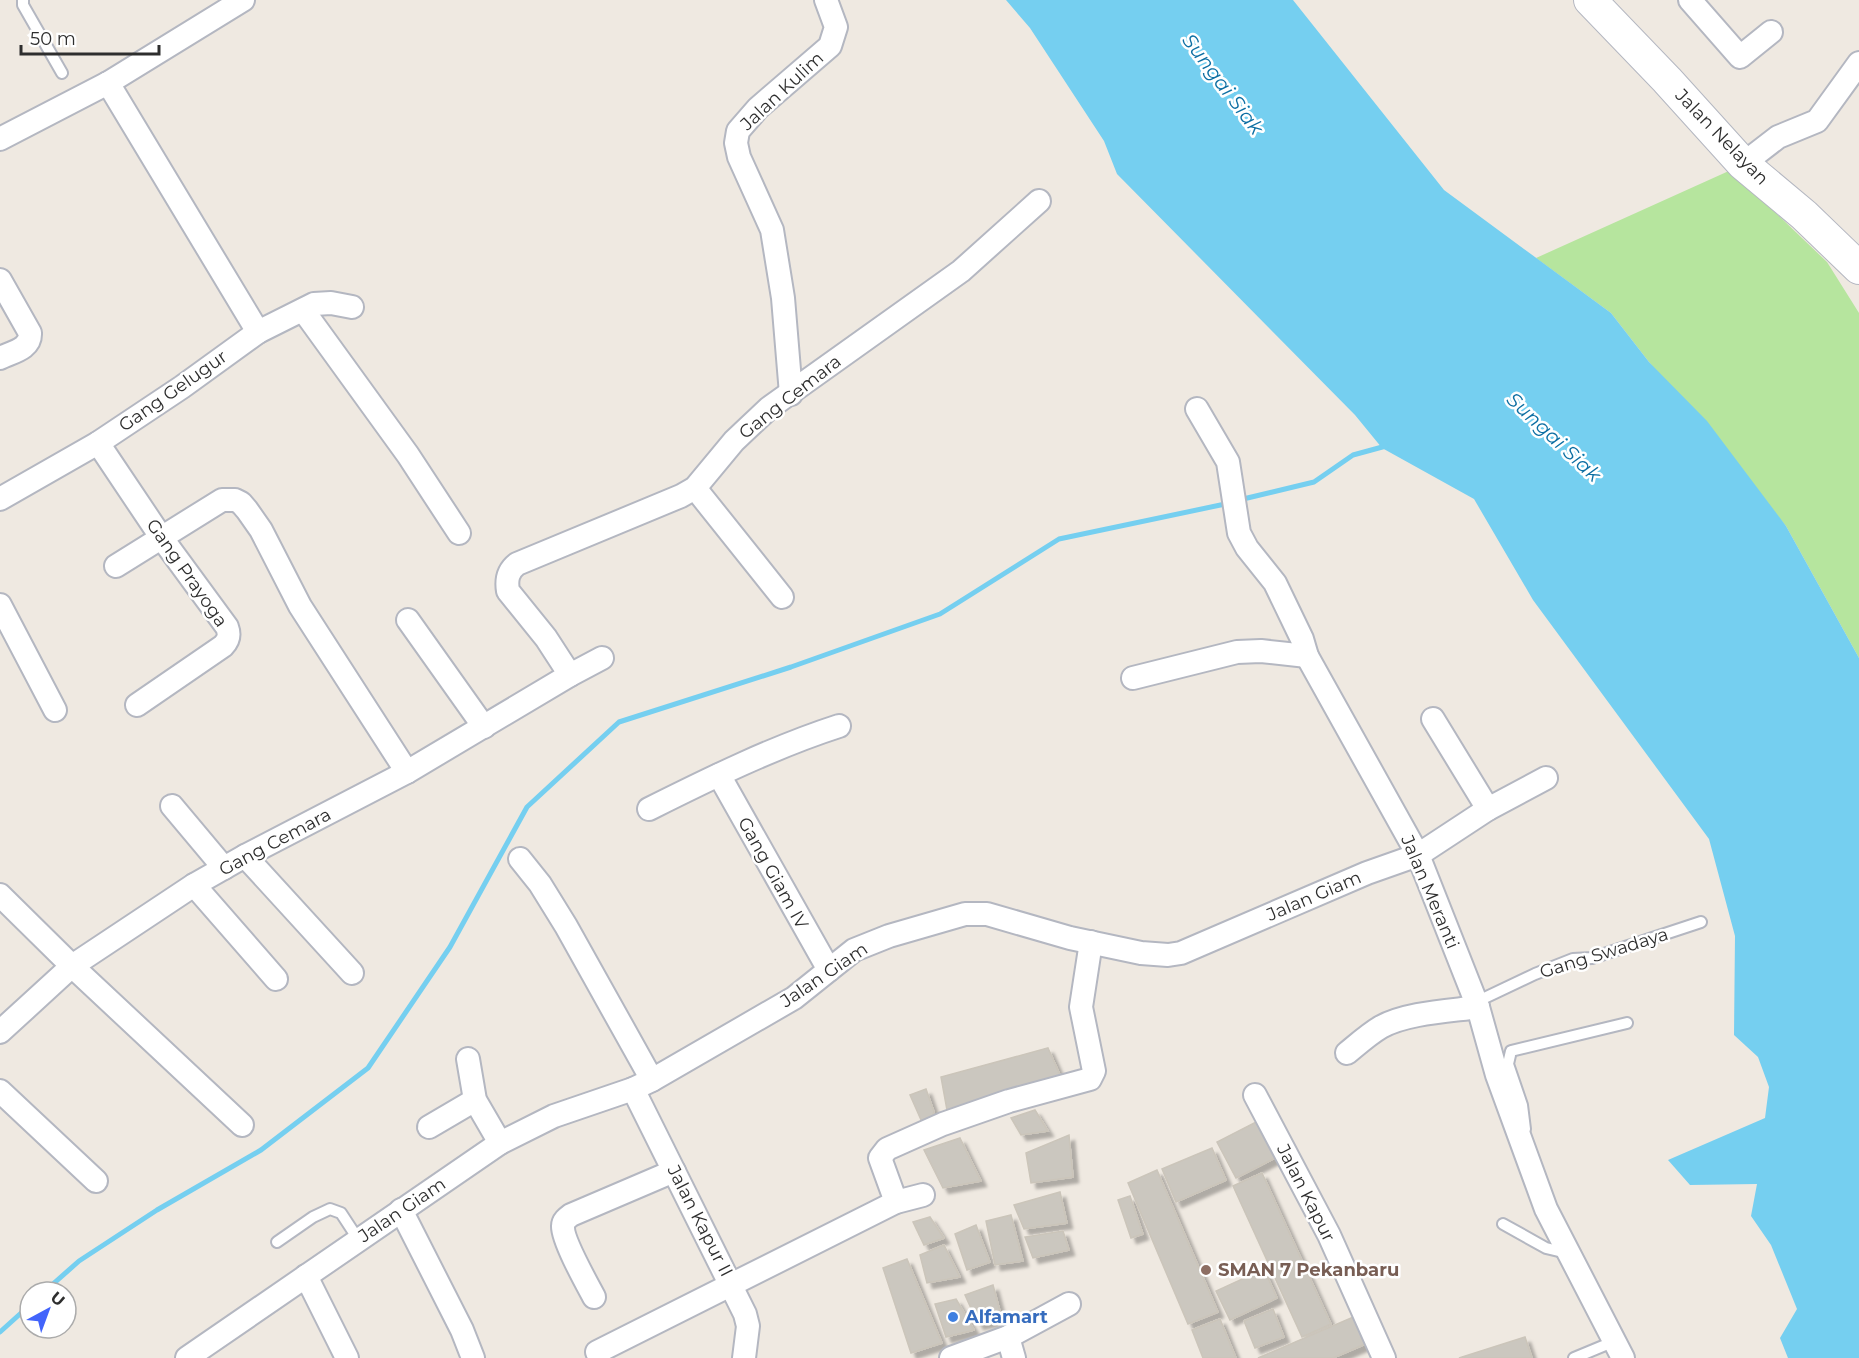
<svg xmlns="http://www.w3.org/2000/svg" width="1859" height="1358" font-family="Montserrat,sans-serif">
  <style>
    .green { fill: #b6e59e }
    .water { fill: #75cff0 }
    .lines { fill: none; stroke-linecap: round; stroke-linejoin: round }
    .stream { stroke: #75cff0; stroke-width: 5 }
    .building { fill: #cbc7bf; stroke: #cbc5ba; stroke-width: 1.5; filter: url(#shadow) }
    .lane-casing { stroke: #b4b7c1; stroke-width: 14 }
    .street-casing { stroke: #b4b7c1; stroke-width: 26 }
    .secondary-casing { stroke: #b4b7c1; stroke-width: 34 }
    .lane { stroke: #fff; stroke-width: 10 }
    .street { stroke: #fff; stroke-width: 22 }
    .secondary { stroke: #fff; stroke-width: 32 }
    .education-dot { fill: #8d6e63; stroke: #fff; stroke-width: 2 }
    .shop-dot { fill: #3f7fe0; stroke: #fff; stroke-width: 2 }
    .labels { text-anchor: middle; stroke-width: 5; stroke-linejoin: round; paint-order: stroke }
    .street-label { font-size: 18px; fill: #2e2e2e; stroke: #fff }
    .education-label { font-size: 18px; font-weight: bold; fill: #785e54; stroke: #fff; text-anchor: start }
    .shop-label { font-size: 18px; font-weight: bold; fill: #366cbe; stroke: #fff; text-anchor: start }
    .water-label { font-size: 20px; font-style: italic; fill: #0d6fa3; stroke: #fff }
  </style>
  <defs>
    <filter id="shadow"><feDropShadow dx="5.5" dy="5.5" stdDeviation="1.5" flood-color="#0004"/></filter>
  </defs>
  <rect width="100%" height="100%" fill="#efe9e1"/>
  <polygon class="green" points="1731,170 1827,262 1859,313 1859,658 1786,526 1649,362 1611,313 1536,258"/>
  <polygon class="water" points="1006,0 1293,0 1444,190 1611,313 1649,362 1707,421 1786,526 1859,658 1859,1358 1788,1358 1780,1338 1797,1309 1771,1245 1751,1216 1757,1184 1690,1185 1668,1160 1765,1118 1769,1087 1758,1057 1734,1035 1735,936 1709,839 1533,600 1474,499 1382,448 1355,415 1117,174 1104,141 1030,28"/>
  <g class="lines">
    <g class="stream">
      <polyline points="1239,500 1314,482 1353,455 1386,446"/>
      <polyline points="44,1292 79,1261 157,1210 261,1150 368,1068 450,947 527,807 619,722 791,667 940,614 1059,539 1230,503"/>
      <polyline points="0,1332 30,1305"/>
    </g>
  </g>
  <g class="building">
    <polygon points="1048,1048 1064,1084 947,1110 941,1077"/>
    <polygon points="926,1089 934,1112 926,1131 910,1095"/>
    <polygon points="1035,1110 1048,1131 1021,1135 1011,1118"/>
    <polygon points="1260,1120 1279,1156 1236,1178 1217,1142"/>
    <polygon points="1069,1135 1073,1177 1031,1183 1026,1153"/>
    <polygon points="960,1138 981,1181 943,1188 924,1150"/>
    <polygon points="1212,1148 1226,1180 1176,1202 1162,1169"/>
    <polygon points="1157,1170 1218,1312 1188,1324 1128,1183"/>
    <polygon points="1262,1173 1331,1324 1302,1337 1233,1186"/>
    <polygon points="1060,1192 1067,1223 1024,1229 1014,1205"/>
    <polygon points="1130,1196 1143,1234 1131,1238 1118,1200"/>
    <polygon points="1011,1215 1023,1261 995,1265 986,1221"/>
    <polygon points="930,1217 944,1238 924,1245 913,1222"/>
    <polygon points="976,1225 990,1262 967,1270 955,1234"/>
    <polygon points="1063,1231 1069,1250 1033,1258 1025,1237"/>
    <polygon points="944,1245 960,1277 927,1283 920,1255"/>
    <polygon points="907,1259 942,1343 911,1353 883,1268"/>
    <polygon points="1264,1269 1277,1298 1230,1320 1216,1291"/>
    <polygon points="993,1285 1002,1319 978,1324 965,1295"/>
    <polygon points="956,1299 974,1330 946,1337 935,1304"/>
    <polygon points="1273,1309 1284,1337 1255,1348 1244,1321"/>
    <polygon points="1358,1315 1370,1342 1333,1358 1258,1358"/>
    <polygon points="1220,1319 1236,1358 1203,1358 1192,1330"/>
    <polygon points="1525,1337 1532,1358 1459,1358"/>
  </g>
  <g class="lines">
    <g class="lane-casing">
      <g id="lane">
        <polyline points="23,0 23,5 62,73"/>
        <polyline points="1476,1002 1535,974 1573,959 1592,958 1701,922"/>
        <polyline points="1525,1129 1522,1105 1508,1064 1511,1051 1627,1023"/>
        <polyline points="1503,1224 1546,1248 1567,1253"/>
        <polyline points="277,1242 313,1217 330,1209 341,1213 358,1239"/>
        <polyline points="1574,1358 1615,1341"/>
      </g>
    </g>
    <g class="street-casing">
      <g id="street">
        <polyline points="1690,0 1740,57 1771,32"/>
        <polyline points="108,83 258,332"/>
        <polyline points="0,139 108,83 243,0"/>
        <polyline points="1743,164 1778,137 1817,121 1859,63"/>
        <path d="M 0,280 L 30,333 C 31,349 12,352 0,358"/>
        <polyline points="303,310 408,455 459,533"/>
        <polyline points="791,394 783,298 772,230 739,157 736,143 738,131 758,108 830,46 836,27 826,0"/>
        <polyline points="1197,409 1228,462 1239,533 1247,548 1275,583 1302,639 1307,656 1418,855 1478,1007 1497,1075 1546,1209 1623,1358"/>
        <path d="M 98,443 L 161,537 L 227,627 C 230,635 229,640 223,646 L 137,705"/>
        <polyline points="695,488 782,597"/>
        <polyline points="0,499 98,443 182,387 258,332 314,304 331,303 352,307"/>
        <polyline points="116,566 222,500 235,500 241,503 247,510 261,530 300,606 407,772"/>
        <polyline points="0,605 55,710"/>
        <polyline points="408,620 484,727"/>
        <path d="M 570,675 L 546,638 L 508,591 C 506,579 508,571 517,564 L 681,496 L 695,488 L 734,441 L 769,408 L 961,271 L 1039,201"/>
        <polyline points="1133,678 1237,652 1261,651 1307,656"/>
        <polyline points="1433,719 1488,809"/>
        <polyline points="719,775 829,970"/>
        <polyline points="172,806 224,868"/>
        <path d="M 649,809 C 711,778 774,747 839,726"/>
        <polyline points="245,856 352,973"/>
        <polyline points="520,859 540,884 566,926 652,1080"/>
        <polyline points="194,885 276,979"/>
        <polyline points="0,895 72,966 242,1125"/>
        <polyline points="0,1032 72,966 194,885 245,856 407,772 570,675 602,658"/>
        <path d="M 1347,1053 C 1358,1044 1369,1034 1381,1027 C 1406,1013 1449,1011 1478,1007"/>
        <polyline points="468,1059 475,1100 500,1143"/>
        <polyline points="633,1089 745,1314 748,1326 744,1358"/>
        <polyline points="0,1091 96,1181"/>
        <polyline points="1255,1095 1329,1235 1384,1358"/>
        <polyline points="429,1127 475,1100"/>
        <polyline points="896,1202 880,1158 887,1149 943,1124 1009,1101 1090,1079 1094,1071 1081,1007 1091,942"/>
        <polyline points="401,1210 462,1330 473,1358"/>
        <polyline points="306,1276 347,1358"/>
        <path d="M 594,1297 C 587,1284 562,1239 563,1226 C 563,1221 567,1218 571,1215 L 674,1171"/>
        <polyline points="1008,1337 1014,1358"/>
        <polyline points="597,1352 896,1202 923,1195"/>
        <polyline points="187,1358 500,1143 554,1116 633,1089 652,1080 794,998 854,950 889,936 965,914 987,914 1070,938 1141,953 1168,955 1181,953 1367,873 1418,855 1488,809 1546,778"/>
        <polyline points="951,1358 1008,1337 1069,1304"/>
      </g>
    </g>
    <g class="secondary-casing">
      <polyline id="secondary" points="1590,0 1667,80 1743,164 1804,215 1859,268"/>
    </g>
    <use href="#lane" class="lane"/>
    <use href="#street" class="street"/>
    <use href="#secondary" class="secondary"/>
  </g>
  <circle class="education-dot" cx="1206" cy="1270" r="6"/>
  <circle class="shop-dot" cx="953" cy="1317" r="6"/>
  <g class="labels">
    <g class="street-label">
      <text transform="translate(782 91) rotate(-43)" y="6">Jalan Kulim</text>
      <text transform="translate(1722 137) rotate(46)" y="6">Jalan Nelayan</text>
      <text transform="translate(173 391) rotate(-35)" y="6">Gang Gelugur</text>
      <text transform="translate(790 397) rotate(-38)" y="6">Gang Cemara</text>
      <text transform="translate(187 573) rotate(55)" y="6">Gang Prayoga</text>
      <text transform="translate(275 842) rotate(-28)" y="6">Gang Cemara</text>
      <text transform="translate(773 873) rotate(61)" y="6">Gang Giam IV</text>
      <text transform="translate(1430 892) rotate(67)" y="6">Jalan Meranti</text>
      <text transform="translate(1314 896) rotate(-23)" y="6">Jalan Giam</text>
      <text transform="translate(1604 953) rotate(-17)" y="6">Gang Swadaya</text>
      <text transform="translate(824 975) rotate(-34)" y="6">Jalan Giam</text>
      <text transform="translate(1306 1193) rotate(63)" y="6">Jalan Kapur</text>
      <text transform="translate(402 1210) rotate(-34)" y="6">Jalan Giam</text>
      <text transform="translate(700 1221) rotate(63)" y="6">Jalan Kapur II</text>
    </g>
    <g class="education-label">
      <text x="1218" y="1276">SMAN 7 Pekanbaru</text>
    </g>
    <g class="shop-label">
      <text x="965" y="1323">Alfamart</text>
    </g>
    <g class="water-label">
      <text transform="translate(1223 84) rotate(53)" y="7">Sungai Siak</text>
      <text transform="translate(1554 437) rotate(43)" y="7">Sungai Siak</text>
    </g>
  </g>
  <g transform="translate(48 1310) rotate(41)"><circle r="28" fill="#ffffff" stroke="#ababab" stroke-width="1.5"/>
  <path d="M0-4.5L10 22L0 15L-10 22Z" fill="#4264fb"/>
  <text y="-9" font-size="16" font-weight="bold" text-anchor="middle" fill="#2e2e2e">U</text>
  </g>
  <path d="M21 45v9h138v-9" fill="none" stroke="#2e2e2e" stroke-width="3"/>
  <text x="30" y="45" font-size="18" fill="#2e2e2e" stroke="#ffffff" stroke-width="4.5" paint-order="stroke">50 m</text>
</svg>
